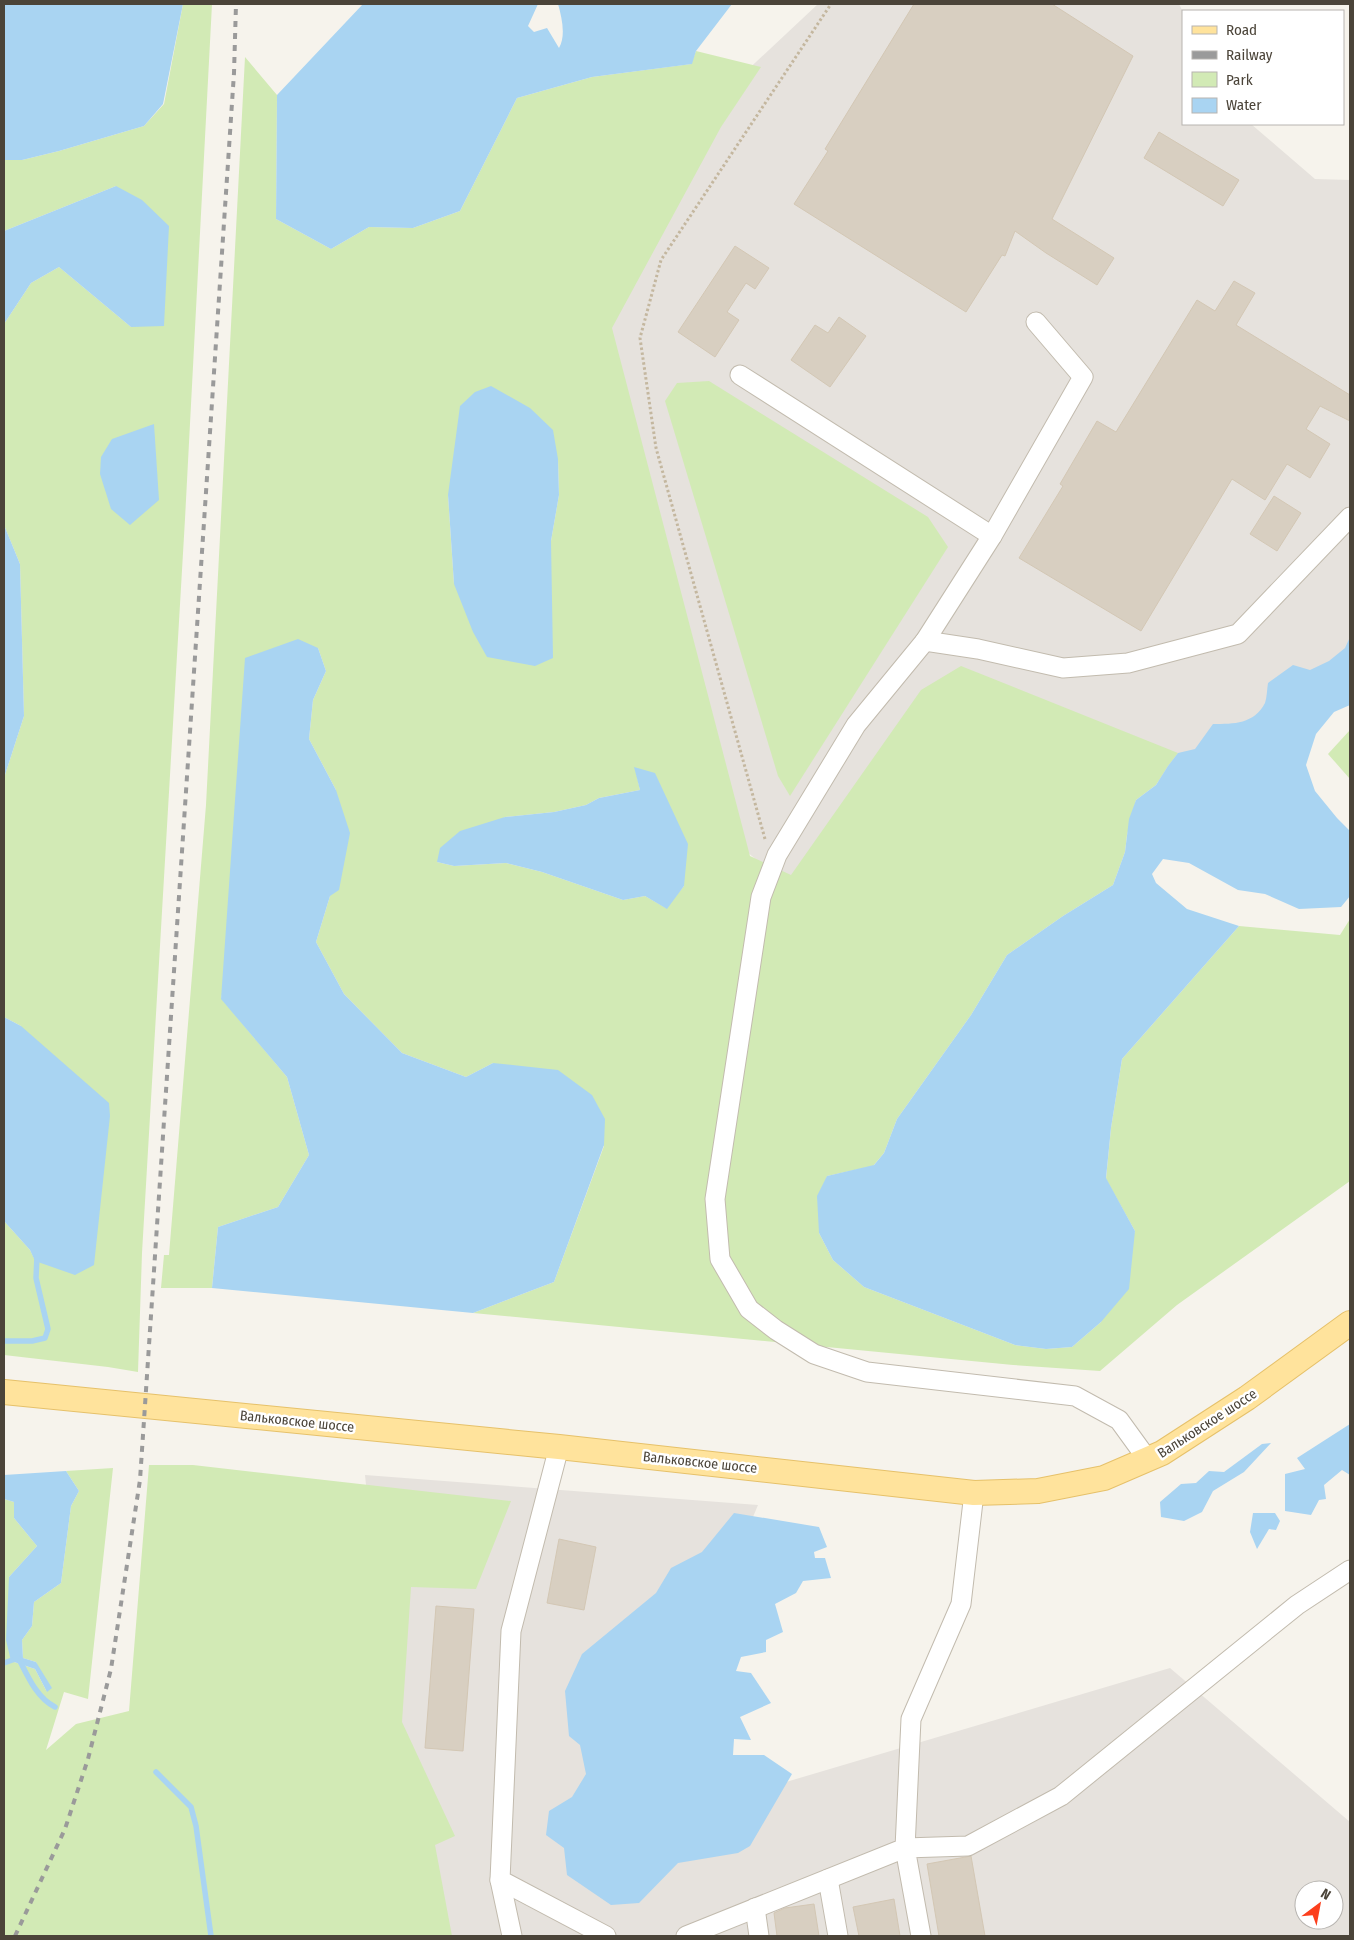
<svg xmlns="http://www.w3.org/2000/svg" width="1354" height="1940" font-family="'Fira Sans Condensed',sans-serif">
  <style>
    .industrial { fill: #e6e2dd; fill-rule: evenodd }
    .green { fill: #d2eab5; fill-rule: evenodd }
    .water { fill: #a9d4f2 }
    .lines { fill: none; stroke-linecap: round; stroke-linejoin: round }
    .stream { stroke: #a9d4f2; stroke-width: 5.5 }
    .building { fill: #d8cfc1; stroke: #d3c7b4 }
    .minor-casing { stroke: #c2bbae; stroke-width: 21 }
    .major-casing { stroke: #e6c16a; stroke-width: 26 }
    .path { stroke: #c4b79f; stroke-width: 3; stroke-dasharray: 2.5 2.5; stroke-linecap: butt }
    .minor { stroke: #fff; stroke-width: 19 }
    .major { stroke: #ffe39c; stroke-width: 24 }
    .rail { stroke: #9a9a9a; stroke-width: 4; stroke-dasharray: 6 6; stroke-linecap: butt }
    .labels { text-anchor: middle; stroke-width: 5; stroke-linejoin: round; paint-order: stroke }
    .street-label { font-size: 14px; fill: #4b4439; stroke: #fff }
  </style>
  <rect width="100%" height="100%" fill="#f6f3ec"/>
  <g class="industrial">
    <polygon points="818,4 1179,4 1183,12 1183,124 1251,124 1315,179 1350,180 1350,683 1276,741 805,900 717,827 598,347 740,77"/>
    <path d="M 365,1475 L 758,1505 L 621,1831 L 1170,1668 L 1350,1822 L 1350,1936 L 416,1936 L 408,1895 ZM 1304,1890 L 1334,1890 L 1334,1920 L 1304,1920 Z"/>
  </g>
  <g class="green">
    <polygon points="183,4 212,4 185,519 142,1253 138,1372 108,1367 4,1355 4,1221 30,1250 36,1262 21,1026 4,1017 4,778 24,716 20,564 4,525 4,324 31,283 59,267 131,327 116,186 4,231 4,160 22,160 59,151 144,126 164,104"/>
    <path d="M 696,51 L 761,67 L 721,127 L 612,328 L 750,856 L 791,875 L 921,690 L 961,666 L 1178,753 L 1168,766 L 1156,785 L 1136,800 L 1127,835 L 1125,852 L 1113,885 L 1063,916 L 1007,955 L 971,1015 L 897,1119 L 884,1153 L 873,1166 L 827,1176 L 819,1233 L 833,1260 L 864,1287 L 1015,1345 L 1046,1349 L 1072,1347 L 1101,1322 L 1135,1231 L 1106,1179 L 1111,1128 L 1122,1059 L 1239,926 L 1340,935 L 1350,919 L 1350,1181 L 1177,1305 L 1100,1371 L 1013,1365 L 473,1313 L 554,1282 L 604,1146 L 493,1063 L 466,1077 L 402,1053 L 344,994 L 316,942 L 330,896 L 336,790 L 309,739 L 313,700 L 326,671 L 318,648 L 221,998 L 287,1077 L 309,1155 L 278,1207 L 218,1227 L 212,1288 L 161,1288 L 164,1255 L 169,1255 L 206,805 L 245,57 L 277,95 L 276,219 L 331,249 L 369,227 L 413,228 L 460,211 L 517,98 L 592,77 L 691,64 ZM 558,459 L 559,495 L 551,541 L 551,614 L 454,584 L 448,495 ZM 635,767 L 684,886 L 666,908 L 645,896 L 623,900 L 542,872 L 506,863 L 454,866 L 437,862 L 505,817 L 554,812 L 586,805 L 599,798 L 640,790 Z"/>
    <polygon points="709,381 928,517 948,547 790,796 778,776 665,401 677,383"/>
    <polygon points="1350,730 1350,779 1328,754"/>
    <polygon points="149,1465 193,1465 511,1501 476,1589 411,1587 402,1722 455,1836 435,1845 452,1936 4,1936 4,1499 14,1502 14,1518 37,1546 9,1577 11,1661 35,1669 47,1692 36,1662 23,1658 22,1640 32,1626 34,1602 61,1583 71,1506 79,1491 66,1471 113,1468 88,1699 64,1692 46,1750 76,1724 129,1711"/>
  </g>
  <g class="water">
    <polygon points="4,4 183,4 163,104 144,126 59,151 22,160 4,160"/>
    <path d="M 363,4 L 538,4 L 528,26 L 534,32 L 547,28 L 559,48 C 566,36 562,18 558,4 L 732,4 L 696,51 L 692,64 L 592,77 L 517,98 L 460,211 L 413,228 L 369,227 L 331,249 L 276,219 L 277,95 Z"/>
    <polygon points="116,186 142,200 169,226 164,326 131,327 59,267 31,283 4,324 4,231"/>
    <polygon points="491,386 530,408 553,430 558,459 559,495 551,541 553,658 535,666 487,657 473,632 454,584 448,495 460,406 475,392"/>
    <polygon points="154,424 159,500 130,525 111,509 100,474 101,457 112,439"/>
    <polygon points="4,525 20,564 24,716 4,778"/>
    <path d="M 1350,637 L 1350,705 L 1334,712 L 1316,734 L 1306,765 L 1315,791 L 1337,818 L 1350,831 L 1350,896 L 1341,907 L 1299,909 L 1265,894 L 1238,890 L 1189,863 L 1163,859 L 1152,874 L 1156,883 L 1187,909 L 1239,926 L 1122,1059 L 1111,1128 L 1106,1178 L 1135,1231 L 1129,1289 L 1101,1322 L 1072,1347 L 1046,1349 L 1015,1345 L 864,1287 L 833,1260 L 819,1233 L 817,1196 L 827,1176 L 874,1165 L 884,1153 L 897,1119 L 971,1015 L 1007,955 L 1063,916 L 1113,885 L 1125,852 L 1129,819 L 1136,800 L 1156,785 L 1168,766 L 1178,753 L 1195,749 L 1213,724 C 1234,724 1254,724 1265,703 C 1267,697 1267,689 1268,683 L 1293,665 L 1310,670 L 1329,661 L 1345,648 Z"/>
    <polygon points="298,639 318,648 326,671 313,700 309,739 336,790 350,833 339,890 330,896 316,942 344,994 402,1053 466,1077 493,1063 558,1070 592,1095 605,1119 604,1145 554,1282 473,1313 212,1288 218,1227 278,1207 309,1155 287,1077 221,999 245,658"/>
    <polygon points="634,767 655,773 688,844 684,886 667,909 645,896 623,900 542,872 506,863 454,866 437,862 440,848 460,831 505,817 554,812 586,805 599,798 640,790"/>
    <polygon points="4,1017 21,1026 109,1103 110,1116 94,1265 75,1275 35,1261 30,1250 4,1221"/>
    <polygon points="1350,1424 1350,1475 1342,1470 1324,1485 1326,1499 1319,1500 1311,1515 1285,1511 1285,1474 1305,1469 1297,1458"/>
    <polygon points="1271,1443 1244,1472 1213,1491 1202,1512 1184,1521 1161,1517 1160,1502 1181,1484 1196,1483 1209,1471 1224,1472 1262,1444"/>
    <polygon points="66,1471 79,1491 71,1506 61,1583 34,1602 32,1626 22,1640 23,1658 36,1662 52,1688 47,1692 35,1669 11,1661 6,1640 9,1577 37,1546 14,1518 14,1502 4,1499 4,1475"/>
    <polygon points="734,1513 819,1527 827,1547 814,1552 815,1558 825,1558 831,1578 803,1581 796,1593 775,1604 783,1632 766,1640 766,1652 741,1657 736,1671 751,1673 771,1703 740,1717 751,1740 734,1739 733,1755 764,1755 792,1774 750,1846 738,1853 678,1863 639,1903 611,1905 567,1875 564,1848 546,1835 549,1811 572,1797 586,1774 580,1745 569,1736 565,1691 582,1654 656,1593 671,1568 702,1552"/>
    <polygon points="1253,1513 1275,1513 1280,1521 1276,1530 1269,1529 1257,1549 1250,1532"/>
  </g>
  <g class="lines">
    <g class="stream">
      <polyline points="4,1341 32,1341 45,1338 48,1329 36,1278 37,1256"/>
      <path d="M 19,1659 C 28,1677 37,1698 55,1707"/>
      <polyline points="4,1663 18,1658"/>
      <polyline points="156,1772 191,1807 196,1826 211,1936"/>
    </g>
  </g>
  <g class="building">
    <polygon points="914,4 1052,4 1133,56 1052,219 1114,258 1097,285 1046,253 1015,231 1005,256 1002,255 966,312 794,204 828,151 825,149"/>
    <polygon points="1159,132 1239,180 1223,206 1144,158"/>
    <polygon points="735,246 769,268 755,289 746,283 727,312 739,320 715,357 678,332"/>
    <polygon points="1234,281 1255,293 1236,325 1350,395 1350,421 1320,406 1306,429 1330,444 1310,478 1287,464 1265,500 1232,479 1141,631 1019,558 1063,486 1060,484 1097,421 1116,432 1197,300 1215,311"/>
    <polygon points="839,317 866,336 830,387 791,360 815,325 828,333"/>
    <polygon points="1274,496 1301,513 1277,551 1250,534"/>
    <polygon points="559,1539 596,1547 584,1610 547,1603"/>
    <polygon points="436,1606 474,1609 463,1751 425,1748"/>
    <polygon points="971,1856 985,1936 939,1936 927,1864"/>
    <polygon points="894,1899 900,1936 859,1936 853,1907"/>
    <polygon points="814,1904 819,1936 777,1936 774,1913 785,1908"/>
  </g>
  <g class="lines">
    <g class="minor-casing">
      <g id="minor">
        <polyline points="1036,322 1083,377 992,536 925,641 856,725 777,855 761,897 715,1199 720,1259 749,1309 776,1330 814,1354 867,1372 1075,1396 1119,1420 1148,1460"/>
        <polyline points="740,375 992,536"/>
        <polyline points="925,641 978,649 1063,668 1128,663 1238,634 1350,517"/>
        <polyline points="559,1447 511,1631 500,1880 606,1936"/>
        <polyline points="828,1879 838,1936"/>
        <polyline points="500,1880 512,1936"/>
        <polyline points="755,1908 759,1936"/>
        <polyline points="686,1936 905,1848 911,1719 961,1604 974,1493"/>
        <polyline points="921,1936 905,1848 968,1846 1061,1796 1297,1605 1350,1570"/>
      </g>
    </g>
    <g class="major-casing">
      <polyline id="major" points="4,1392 559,1447 974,1493 1038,1491 1104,1478 1162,1453 1247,1398 1350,1323"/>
    </g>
    <polyline class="path" points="765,839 656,448 640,338 661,260 831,4"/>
    <use href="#minor" class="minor"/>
    <use href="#major" class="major"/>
    <polyline class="rail" points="15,1936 65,1829 88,1759 111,1669 140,1480 234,73 236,4"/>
  </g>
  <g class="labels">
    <g class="street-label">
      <text transform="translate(297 1421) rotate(6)" y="5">Вальковское шоссе</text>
      <text transform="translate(1207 1423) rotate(-33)" y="5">Вальковское шоссе</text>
      <text transform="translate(700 1462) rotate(6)" y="5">Вальковское шоссе</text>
    </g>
  </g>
  <rect width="1354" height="1940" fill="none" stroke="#4b4439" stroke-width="10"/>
  <rect x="1182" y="10" width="162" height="115" fill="#ffffff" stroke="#b7b4b0"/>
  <rect x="1192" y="26" width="25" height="8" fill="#ffe39c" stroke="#b7b4b0"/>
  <text x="1226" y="35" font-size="15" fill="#4b4439">Road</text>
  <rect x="1192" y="51" width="25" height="8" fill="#9a9a9a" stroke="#b7b4b0"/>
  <text x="1226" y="60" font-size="15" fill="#4b4439">Railway</text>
  <rect x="1192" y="72" width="25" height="15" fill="#d2eab5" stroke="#b7b4b0"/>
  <text x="1226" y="85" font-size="15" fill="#4b4439">Park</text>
  <rect x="1192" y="98" width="25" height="15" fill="#a9d4f2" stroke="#b7b4b0"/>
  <text x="1226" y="110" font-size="15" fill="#4b4439">Water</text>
  <g transform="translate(1319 1905) rotate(32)"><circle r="24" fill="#ffffff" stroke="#b7b4b0"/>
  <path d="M0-4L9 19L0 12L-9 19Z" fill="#fc3f1d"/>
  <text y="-8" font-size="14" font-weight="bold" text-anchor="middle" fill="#4b4439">N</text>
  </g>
</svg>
